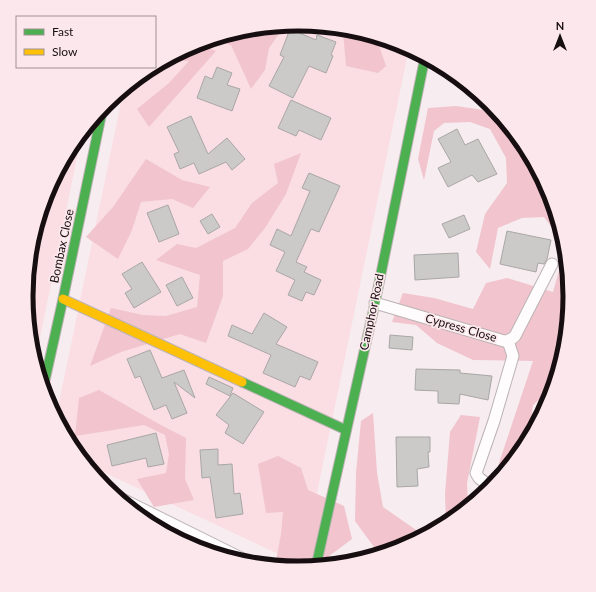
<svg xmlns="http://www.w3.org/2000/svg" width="596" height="592" font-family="Lato,sans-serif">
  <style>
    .green { fill: #fadee3 }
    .forest { fill: #f1c4ce }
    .building { fill: #cbcac9; stroke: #a9a7a6 }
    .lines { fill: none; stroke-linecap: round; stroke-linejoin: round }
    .street-casing { stroke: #bcb3b5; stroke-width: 13 }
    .fast-casing { stroke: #bcb3b5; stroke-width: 11 }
    .slow-casing { stroke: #bcb3b5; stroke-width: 11 }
    .street { stroke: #fefcfd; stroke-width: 11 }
    .fast { stroke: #4caf50; stroke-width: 9 }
    .slow { stroke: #ffc107; stroke-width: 9 }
    .labels { text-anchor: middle; stroke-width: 3.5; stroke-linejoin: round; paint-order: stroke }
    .street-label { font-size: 12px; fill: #160e10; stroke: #fce8ec }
    .rim { fill: none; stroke: #160e10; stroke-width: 5 }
  </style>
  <rect width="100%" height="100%" fill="#f7ecef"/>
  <g class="green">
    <path d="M 298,24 L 351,29 L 402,45 L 409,48 L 302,565 L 86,464 L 72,447 L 56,417 L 124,88 C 132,82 145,68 155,67 L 155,65 L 194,45 L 245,29 Z"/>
    <polygon points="82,133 35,362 31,349 26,296 31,243 47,192 72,145"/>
  </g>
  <g class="forest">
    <polygon points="298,24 351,29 376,37 386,66 378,73 346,66 343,31 293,25"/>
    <polygon points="285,25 269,48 265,70 251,89 231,45 211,40 240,31 252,31 258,28"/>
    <polygon points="197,44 216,51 149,127 137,109 169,83 189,61 166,60"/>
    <polygon points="456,106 497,112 524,145 549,192 565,245 544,217 522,218 498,228 490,269 476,252 485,214 507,183 506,158 490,129 470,122 444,123 434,131 424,180 418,159 428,108"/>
    <polygon points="301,153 286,194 265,228 248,249 223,261 223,296 206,343 180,334 121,352 90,366 111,308 143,315 166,316 197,307 200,275 156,260 177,244 196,248 235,228 252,203 278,183 274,164"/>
    <polygon points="146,159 182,180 210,187 193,208 172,199 141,202 132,230 118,259 86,237 113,207"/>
    <polygon points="565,249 570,296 565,349 554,386 533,405 528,441 524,447 503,473 496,472 533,361 473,360 437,343 416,325 392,322 403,293 434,298 473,309 486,283 507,278 553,292"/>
    <polygon points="99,390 159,424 186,438 185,479 194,500 154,507 137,479 166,473 169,454 165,435 144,425 101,432 75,436 79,398"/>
    <polygon points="373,413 377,473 383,507 419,532 429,533 402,547 395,549 374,547 355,521 356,473 361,421"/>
    <polygon points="461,415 480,417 467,483 468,507 446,524 445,494 450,432"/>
    <polygon points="278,456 301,468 308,490 344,506 352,539 325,559 326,565 298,568 275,566 281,534 283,512 266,513 258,464"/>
  </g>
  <g class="building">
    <polygon points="290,29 316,40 317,35 336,42 331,55 333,56 326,73 309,66 293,98 269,86 284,57 280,55"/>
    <polygon points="217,67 232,73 227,85 240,89 232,111 197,98 205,76 212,79"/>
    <polygon points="291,100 331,118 321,140 299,130 296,136 278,128"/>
    <polygon points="191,116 208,154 227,138 245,159 232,170 226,162 199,174 194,163 180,169 174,154 179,152 167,127"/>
    <polygon points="457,129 465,145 478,139 497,174 478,182 472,175 448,187 438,168 451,162 438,139"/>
    <polygon points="309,173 340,186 319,232 311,229 296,262 307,267 304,272 321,280 314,295 306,292 302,301 288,295 295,280 276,271 285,252 270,245 277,229 291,236 310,191 302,188"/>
    <polygon points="168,205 179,234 159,242 147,213"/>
    <polygon points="212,214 220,227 208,234 200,221"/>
    <polygon points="464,215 470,229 449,238 442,224"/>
    <polygon points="507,231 551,240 547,259 544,264 538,263 536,272 500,264"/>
    <polygon points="458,253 459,277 415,280 414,255"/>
    <polygon points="142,262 161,292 134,308 125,293 132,289 122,274"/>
    <polygon points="182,277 193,298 177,306 166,285"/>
    <polygon points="264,313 287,327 276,344 318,362 310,380 300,376 295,387 263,373 271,355 228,336 232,325 252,334"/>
    <polygon points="390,335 413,337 412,350 389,348"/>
    <polygon points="150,350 162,378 184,370 195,398 174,382 187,413 172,419 166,405 154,410 140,376 135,378 127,359"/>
    <polygon points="416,369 460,370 460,373 492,376 488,400 460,394 459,404 438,403 438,391 415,390"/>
    <polygon points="209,377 233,388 230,396 206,384"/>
    <polygon points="233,393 264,412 243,444 225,433 229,425 216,415"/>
    <polygon points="156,433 164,464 148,467 146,458 112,466 107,445"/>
    <polygon points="396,437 430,437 430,452 428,452 429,467 417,469 418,486 397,487"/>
    <polygon points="218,449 218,465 232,464 234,494 240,493 243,514 216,518 210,477 202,478 200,450"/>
  </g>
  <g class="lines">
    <g class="street-casing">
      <g id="street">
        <path d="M 375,303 L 504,341 C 509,341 512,339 515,336 L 552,264"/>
        <polyline points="488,485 479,478 476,473 494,421 513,356 508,341"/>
        <polyline points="114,495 253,564"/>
      </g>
    </g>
    <g class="fast-casing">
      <g id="fast">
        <polyline points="242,382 346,430"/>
        <polyline points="43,389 63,299 103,107"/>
        <polyline points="316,566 375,303 425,57"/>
      </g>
    </g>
    <g class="slow-casing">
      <polyline id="slow" points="63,299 242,382"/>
    </g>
    <use href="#street" class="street"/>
    <use href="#fast" class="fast"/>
    <use href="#slow" class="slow"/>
  </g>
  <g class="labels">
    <g class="street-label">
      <text transform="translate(62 246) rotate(-78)" y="4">Bombax Close</text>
      <text transform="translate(372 312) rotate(-78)" y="4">Camphor Road</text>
      <text transform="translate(461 328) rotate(16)" y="4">Cypress Close</text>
    </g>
  </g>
  <path d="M0 0H596V592H0ZM33 296a265 265 0 1 1 530 0a265 265 0 1 1-530 0Z" fill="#fce8ec" fill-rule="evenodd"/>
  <path class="rim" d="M33 296a265 265 0 1 1 530 0a265 265 0 1 1-530 0Z"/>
  <rect x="16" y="16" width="140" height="52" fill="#fce8ec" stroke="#a09194"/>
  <rect x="24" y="29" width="20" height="6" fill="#4caf50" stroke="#a09194"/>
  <text x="52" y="36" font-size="12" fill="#160e10">Fast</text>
  <rect x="24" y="49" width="20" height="6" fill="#ffc107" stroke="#a09194"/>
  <text x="52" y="56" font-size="12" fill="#160e10">Slow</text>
  <g transform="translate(560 36)" stroke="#fce8ec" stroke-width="3" paint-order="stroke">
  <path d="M0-3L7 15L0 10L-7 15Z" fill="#160e10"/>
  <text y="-6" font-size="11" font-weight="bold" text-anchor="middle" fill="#160e10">N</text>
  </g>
</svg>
